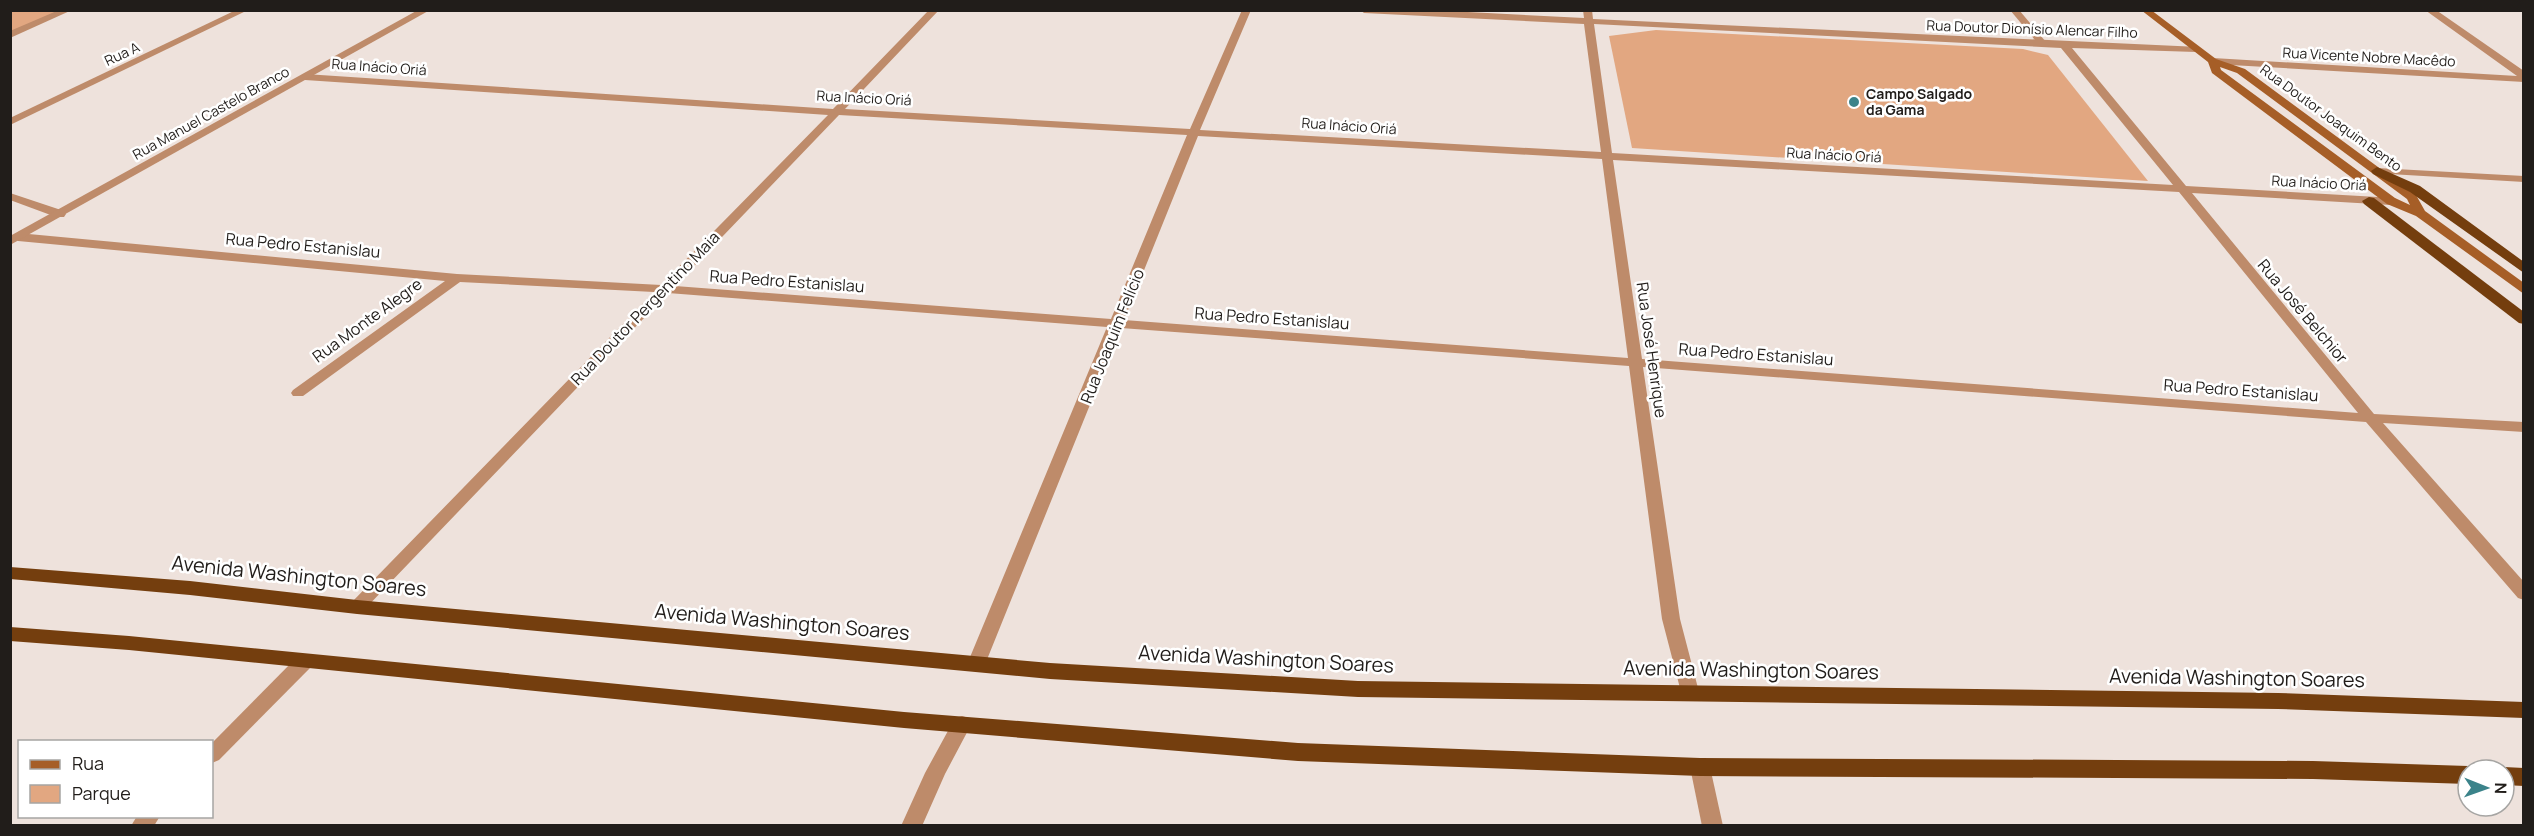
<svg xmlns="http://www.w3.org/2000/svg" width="2534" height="836" font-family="Manrope,sans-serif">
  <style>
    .green { fill: #e2a781 }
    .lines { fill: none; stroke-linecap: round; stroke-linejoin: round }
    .service { fill: #be8b6a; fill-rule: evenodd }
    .minor { fill: #be8b6a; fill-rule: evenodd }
    .tertiary { fill: #be8b6a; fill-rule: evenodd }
    .secondary { fill: #a65e27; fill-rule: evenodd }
    .trunk { fill: #743e0e; fill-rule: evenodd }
    .poi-dot { fill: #3b838a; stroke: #fff; stroke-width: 2 }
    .labels { text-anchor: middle; stroke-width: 5; stroke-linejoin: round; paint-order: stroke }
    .far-street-label { font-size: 14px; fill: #211d1a; stroke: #fff }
    .far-poi-label { font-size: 14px; font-weight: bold; fill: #211d1a; stroke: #fff; text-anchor: start }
    .street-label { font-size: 16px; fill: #211d1a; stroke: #fff }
    .near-street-label { font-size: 20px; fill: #211d1a; stroke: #fff }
  </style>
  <rect width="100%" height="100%" fill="#eee2dc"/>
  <g class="green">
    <polygon points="11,11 64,11 11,32"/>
    <polygon points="1656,30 2023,49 2048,55 2148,181 1632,148 1609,36"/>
  </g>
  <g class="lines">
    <polygon class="service" points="2010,10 2019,10 2046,42 2046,46 2040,46"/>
    <g class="minor">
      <polygon points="59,10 72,10 10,38 10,31"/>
      <polygon points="236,10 248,10 10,125 10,118"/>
      <path d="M 929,10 L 939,10 L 845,109 L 1190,129 L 1242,10 L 1251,10 L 1200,130 L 1601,152 L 1584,24 L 1364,13 L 1360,10 L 1429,10 L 1584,18 L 1583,10 L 1592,10 L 1593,19 L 2199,47 L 2199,51 L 2196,52 L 2072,48 L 2186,186 L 2395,198 L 2397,201 L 2391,205 L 2192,193 L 2374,414 L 2524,422 L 2524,432 L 2383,423 L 2524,582 L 2524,600 L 2518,598 L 2366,422 L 1643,367 L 1680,619 L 1699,692 L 1697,697 L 1690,699 L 1683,697 L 1681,692 L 1662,619 L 1629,366 L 1121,328 L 986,662 L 984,667 L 977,669 L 970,667 L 968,662 L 1107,327 L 668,293 L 363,611 L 357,613 L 351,611 L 348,607 L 351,603 L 654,292 L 460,282 L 303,396 L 293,396 L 291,393 L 293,390 L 445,281 L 18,241 L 12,237 L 18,233 L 457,274 L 661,285 L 828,115 L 305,80 L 300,77 L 305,74 L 833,109 ZM 1594,24 L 2061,48 L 2173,185 L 1612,153 ZM 839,115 L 1187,135 L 1111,319 L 675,286 ZM 1198,136 L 1602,159 L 1628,358 L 1124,320 ZM 1613,160 L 2179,192 L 2358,413 L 1642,359 Z"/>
      <polygon points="2425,10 2436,10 2524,71 2524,82 2213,64 2208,61 2213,58 2517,76"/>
      <polygon points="2377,168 2524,176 2524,182 2373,173 2373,169"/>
      <polygon points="10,193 64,211 66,214 64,217 56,217 10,200"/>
      <polygon points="305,654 312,656 314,661 312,666 219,760 212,763 212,743 298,656"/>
      <polygon points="962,716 969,718 972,723 945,774 922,826 901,826 925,773 955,718"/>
      <polygon points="1700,759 1707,761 1710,767 1723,826 1702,826 1690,767 1693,761"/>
      <polygon points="137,816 160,816 154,826 131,826"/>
    </g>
    <polygon class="tertiary" points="418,10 430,10 10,245 10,236"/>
    <path class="secondary" d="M 2141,10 L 2151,10 L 2216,59 L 2245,69 L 2416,195 L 2425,211 L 2524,283 L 2524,294 L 2416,216 L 2387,204 L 2212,73 L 2208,62 ZM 2220,67 L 2237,73 L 2407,199 L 2410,205 L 2395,198 L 2221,70 Z"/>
    <g class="trunk">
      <polygon points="2377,167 2420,186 2524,262 2524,273 2410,192 2373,174 2371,171"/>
      <polygon points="2369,197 2374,198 2524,312 2524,324 2519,323 2364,204 2362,201"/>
      <polygon points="10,567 190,581 357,600 1050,663 1358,681 2278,693 2524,702 2524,718 2278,709 1358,697 1050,679 357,614 190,595 10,579"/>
      <polygon points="10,627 129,636 904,712 1298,743 1700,758 2313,761 2468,766 2476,770 2468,770 2468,784 2313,779 1700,776 1298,761 904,728 129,650 10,641"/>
      <polygon points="2504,767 2524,768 2524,786 2504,785 2504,770 2496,770"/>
    </g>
  </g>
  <circle class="poi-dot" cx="1854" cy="102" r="6"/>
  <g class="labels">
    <g class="far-street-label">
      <text transform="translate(2032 29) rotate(2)" y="5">Rua Doutor Dionísio Alencar Filho</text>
      <text transform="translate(122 54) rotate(-25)" y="5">Rua A</text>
      <text transform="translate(2369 57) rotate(3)" y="5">Rua Vicente Nobre Macêdo</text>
      <text transform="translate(379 67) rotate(4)" y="5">Rua Inácio Oriá</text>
      <text transform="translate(864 98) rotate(3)" y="5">Rua Inácio Oriá</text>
      <text transform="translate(211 113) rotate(-29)" y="5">Rua Manuel Castelo Branco</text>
      <text transform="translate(2331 118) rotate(36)" y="5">Rua Doutor Joaquim Bento</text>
      <text transform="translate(1349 126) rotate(4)" y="5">Rua Inácio Oriá</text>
      <text transform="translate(1834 155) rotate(3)" y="5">Rua Inácio Oriá</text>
      <text transform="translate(2319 183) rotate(3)" y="5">Rua Inácio Oriá</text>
    </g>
    <g class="far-poi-label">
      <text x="1866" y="99">Campo Salgado<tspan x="1866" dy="16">da Gama</tspan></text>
    </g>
    <g class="street-label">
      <text transform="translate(303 245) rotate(5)" y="6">Rua Pedro Estanislau</text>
      <text transform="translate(787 281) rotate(4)" y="6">Rua Pedro Estanislau</text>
      <text transform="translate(645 308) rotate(-46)" y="6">Rua Doutor Pergentino Maia</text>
      <text transform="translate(2303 311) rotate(50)" y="6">Rua José Belchior</text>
      <text transform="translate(1272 318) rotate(4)" y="6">Rua Pedro Estanislau</text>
      <text transform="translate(367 320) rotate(-36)" y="6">Rua Monte Alegre</text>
      <text transform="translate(1112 336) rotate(-68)" y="6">Rua Joaquim Felício</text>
      <text transform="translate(1652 350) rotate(82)" y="6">Rua José Henrique</text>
      <text transform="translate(1756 354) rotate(4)" y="6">Rua Pedro Estanislau</text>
      <text transform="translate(2241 390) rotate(4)" y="6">Rua Pedro Estanislau</text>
    </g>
    <g class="near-street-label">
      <text transform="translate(299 576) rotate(6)" y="7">Avenida Washington Soares</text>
      <text transform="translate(782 622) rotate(5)" y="7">Avenida Washington Soares</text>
      <text transform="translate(1266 659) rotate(3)" y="7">Avenida Washington Soares</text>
      <text transform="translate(1751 670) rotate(1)" y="7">Avenida Washington Soares</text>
      <text transform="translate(2237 678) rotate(1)" y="7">Avenida Washington Soares</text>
    </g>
  </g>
  <rect width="2534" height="836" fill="none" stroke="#211d1a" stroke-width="24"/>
  <rect x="18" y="740" width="195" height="78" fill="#ffffff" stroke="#a6a5a3" stroke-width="1.5"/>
  <rect x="30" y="760" width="30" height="9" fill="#a65e27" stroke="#a6a5a3" stroke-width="1.5"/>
  <text x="72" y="770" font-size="18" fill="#211d1a">Rua</text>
  <rect x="30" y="785" width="30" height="18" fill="#e2a781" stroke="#a6a5a3" stroke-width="1.5"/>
  <text x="72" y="800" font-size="18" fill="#211d1a">Parque</text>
  <g transform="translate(2486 788) rotate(91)"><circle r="28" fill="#ffffff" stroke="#a6a5a3" stroke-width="1.5"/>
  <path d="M0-4.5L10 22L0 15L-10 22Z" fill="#3b838a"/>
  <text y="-9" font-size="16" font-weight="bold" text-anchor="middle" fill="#211d1a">N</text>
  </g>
</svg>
